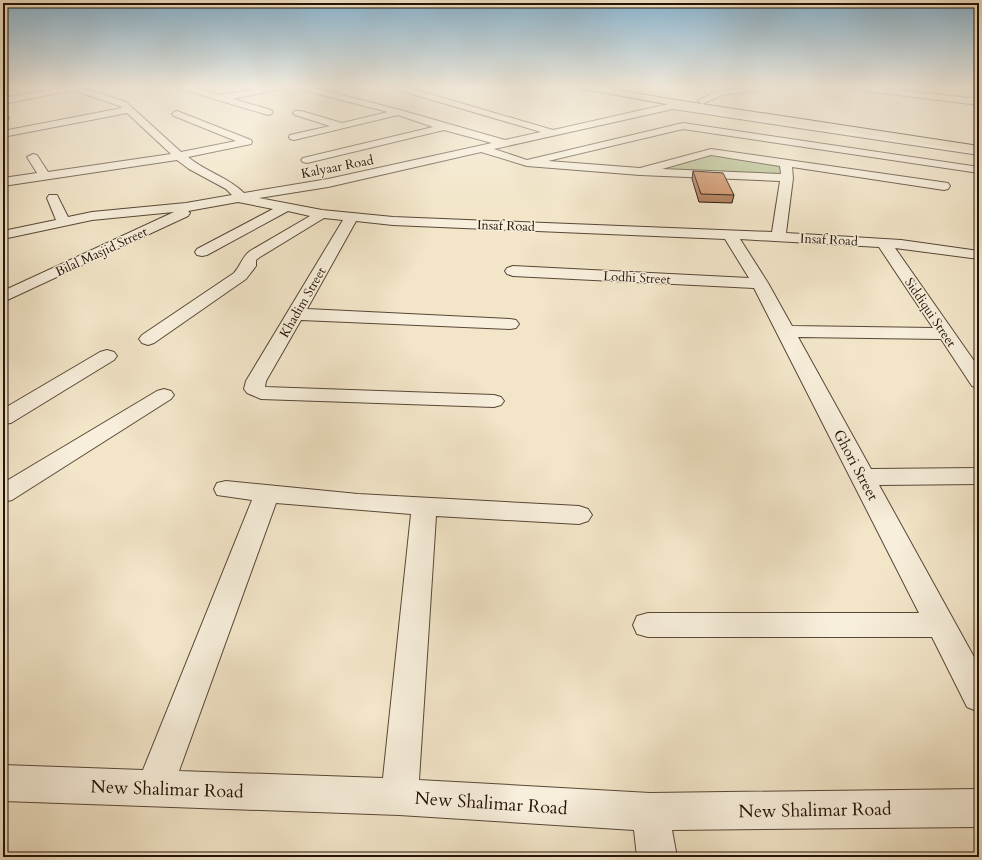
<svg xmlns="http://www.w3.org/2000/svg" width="982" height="860" font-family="Cardo,serif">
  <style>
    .green { fill: #b9c596; stroke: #6e6c4e }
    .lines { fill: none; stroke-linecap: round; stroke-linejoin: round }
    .minor-casing { stroke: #584736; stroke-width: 2 }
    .major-casing { stroke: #241206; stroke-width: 2 }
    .minor { fill: #f7eedb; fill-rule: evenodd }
    .major { fill: #f2e5c8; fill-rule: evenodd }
    .wall { fill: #b17e5a; stroke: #241206 }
    .building { fill: #ce9269; stroke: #241206 }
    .labels { text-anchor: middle; stroke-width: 3; stroke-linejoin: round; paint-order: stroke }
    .far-street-label { font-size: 13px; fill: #241206; stroke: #f7eedb }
    .street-label { font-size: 15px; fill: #241206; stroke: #f7eedb }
    .near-street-label { font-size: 18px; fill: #241206; stroke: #f7eedb }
  </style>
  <rect width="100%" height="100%" fill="#f2e5c8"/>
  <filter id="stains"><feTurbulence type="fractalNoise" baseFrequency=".005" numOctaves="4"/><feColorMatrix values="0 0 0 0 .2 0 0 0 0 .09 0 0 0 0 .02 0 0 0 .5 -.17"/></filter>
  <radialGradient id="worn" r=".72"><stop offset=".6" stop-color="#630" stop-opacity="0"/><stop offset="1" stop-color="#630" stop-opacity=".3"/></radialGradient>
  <polygon class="green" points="704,152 786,163 783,177 640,172"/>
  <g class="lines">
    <g class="minor-casing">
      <g id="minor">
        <path d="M 66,87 L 79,87 L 126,102 L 181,152 L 236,141 L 174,116 L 172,114 L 174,112 L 177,111 L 251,140 L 252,142 L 251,144 L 188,157 C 206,172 228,177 244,193 L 328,179 L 492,143 L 444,130 L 307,163 L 303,162 L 301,160 L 303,158 L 433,127 L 398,115 L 294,140 L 290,139 L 289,137 L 290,135 L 330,126 L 295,115 L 293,113 L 295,111 L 301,111 L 342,123 L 388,112 L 298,89 L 297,87 L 310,87 L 400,110 L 505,140 L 541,132 L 395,89 L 394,87 L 406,87 L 553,130 L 673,103 L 979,149 L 979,155 L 673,109 L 494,149 L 527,160 L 683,123 L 979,167 L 979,173 L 683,129 L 548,161 L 640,168 L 711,149 L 948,183 L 950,186 L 948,189 L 944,190 L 792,167 L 793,178 L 786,233 L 901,240 L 979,251 L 979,259 L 895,248 L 979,368 L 979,388 L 972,386 L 941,339 L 798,337 L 871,469 L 979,468 L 979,484 L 879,485 L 979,666 L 979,712 L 967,707 L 932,637 L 648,637 L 637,634 L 633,625 L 637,616 L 648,613 L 919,613 L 754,288 L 513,276 L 507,274 L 505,271 L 507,268 L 513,266 L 749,278 L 725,239 L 393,225 L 356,221 L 307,309 L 510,319 L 516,320 L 519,324 L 516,328 L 510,329 L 301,320 L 266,381 L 265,387 L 494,395 L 501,397 L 504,401 L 501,405 L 494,407 L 261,399 L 247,393 L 244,389 L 246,381 L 343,220 L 324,218 L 260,257 L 256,260 L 256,266 L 246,279 L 154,343 L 148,345 L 142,343 L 139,339 L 142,335 L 234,273 C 241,265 242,257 250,251 L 310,216 L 288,211 L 207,255 L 202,256 L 197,255 L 195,252 L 197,249 L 273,209 L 238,202 L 188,211 L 190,213 L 188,216 L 3,302 L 3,291 L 174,212 L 92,220 L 3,239 L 3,231 L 56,220 L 47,198 L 49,195 L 57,195 L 68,217 L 92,212 L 186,203 L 232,195 L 226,189 L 189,169 L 177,160 L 3,186 L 3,178 L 37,173 L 27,157 L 33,154 L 37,155 L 48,172 L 171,154 L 127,113 L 3,137 L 3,131 L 122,108 L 120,106 L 73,90 L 3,104 L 3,98 ZM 481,152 L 527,166 L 640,175 L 780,181 L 772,232 L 393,217 L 322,210 L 259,198 L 328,187 ZM 711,155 L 780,166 L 781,174 L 662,169 ZM 740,239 L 879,247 L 933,328 L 792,326 L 768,283 Z"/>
        <polygon points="180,87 192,87 222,95 268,87 285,87 281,89 233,99 271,110 273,112 271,114 268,115 181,89"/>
        <polygon points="749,87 771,87 767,89 722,95 702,104 698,101 717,91"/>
        <polygon points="845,87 869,87 979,99 979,105 849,89"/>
        <polygon points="3,115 7,116 9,118 7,120 3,121"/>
        <polygon points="107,350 114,352 117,356 114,360 11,423 3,424 3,409 100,352"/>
        <polygon points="164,389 171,391 174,395 171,399 12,500 3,502 3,483 157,391"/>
        <path d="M 226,481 L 358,494 L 579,506 L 588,509 L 592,515 L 588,521 L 579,524 L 436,516 L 419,780 L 650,793 L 979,789 L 979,827 L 672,830 L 677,857 L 637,857 L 634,830 L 399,815 L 3,801 L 3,765 L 143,770 L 252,500 L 217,495 L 214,489 L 217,483 ZM 276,503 L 411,514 L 383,778 L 179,771 Z"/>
      </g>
    </g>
    <g class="major-casing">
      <polygon id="major" points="580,87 598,87 682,101 979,146 979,152 682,107 584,89"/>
    </g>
    <use href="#minor" class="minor"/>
    <use href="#major" class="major"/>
  </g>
  <polygon class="wall" points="693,171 734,195 732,203 699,202 692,179"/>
  <polygon class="building" points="693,171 723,173 734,195 701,194"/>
  <linearGradient id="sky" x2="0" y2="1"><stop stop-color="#89b8d6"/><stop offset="0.42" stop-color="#f9f3e6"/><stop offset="1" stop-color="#f9f3e6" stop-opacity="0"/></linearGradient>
  <rect width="982" height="207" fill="url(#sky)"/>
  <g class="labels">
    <g class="far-street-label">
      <text transform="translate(337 166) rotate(-11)" y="5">Kalyaar Road</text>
      <text transform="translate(506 225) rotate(2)" y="5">Insaf Road</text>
      <text transform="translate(829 239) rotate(3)" y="5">Insaf Road</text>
      <text transform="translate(101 251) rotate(-25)" y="5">Bilal Masjid Street</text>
      <text transform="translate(637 277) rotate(3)" y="5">Lodhi Street</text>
      <text transform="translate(302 302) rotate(-60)" y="5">Khadim Street</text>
      <text transform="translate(931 312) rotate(56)" y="5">Siddiqui Street</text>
    </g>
    <g class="street-label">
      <text transform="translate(856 465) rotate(62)" y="5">Ghori Street</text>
    </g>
    <g class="near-street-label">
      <text transform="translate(167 789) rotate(2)" y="6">New Shalimar Road</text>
      <text transform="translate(491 803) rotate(4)" y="6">New Shalimar Road</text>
      <text transform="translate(815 810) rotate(-1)" y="6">New Shalimar Road</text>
    </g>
  </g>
  <rect width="982" height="860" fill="none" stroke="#f2e5c8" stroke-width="16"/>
  <rect x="4" y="4" width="974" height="852" fill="none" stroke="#241206" stroke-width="2"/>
  <rect x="8" y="8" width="966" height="844" fill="none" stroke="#241206"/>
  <rect width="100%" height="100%" filter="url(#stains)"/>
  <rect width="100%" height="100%" fill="url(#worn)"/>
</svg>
